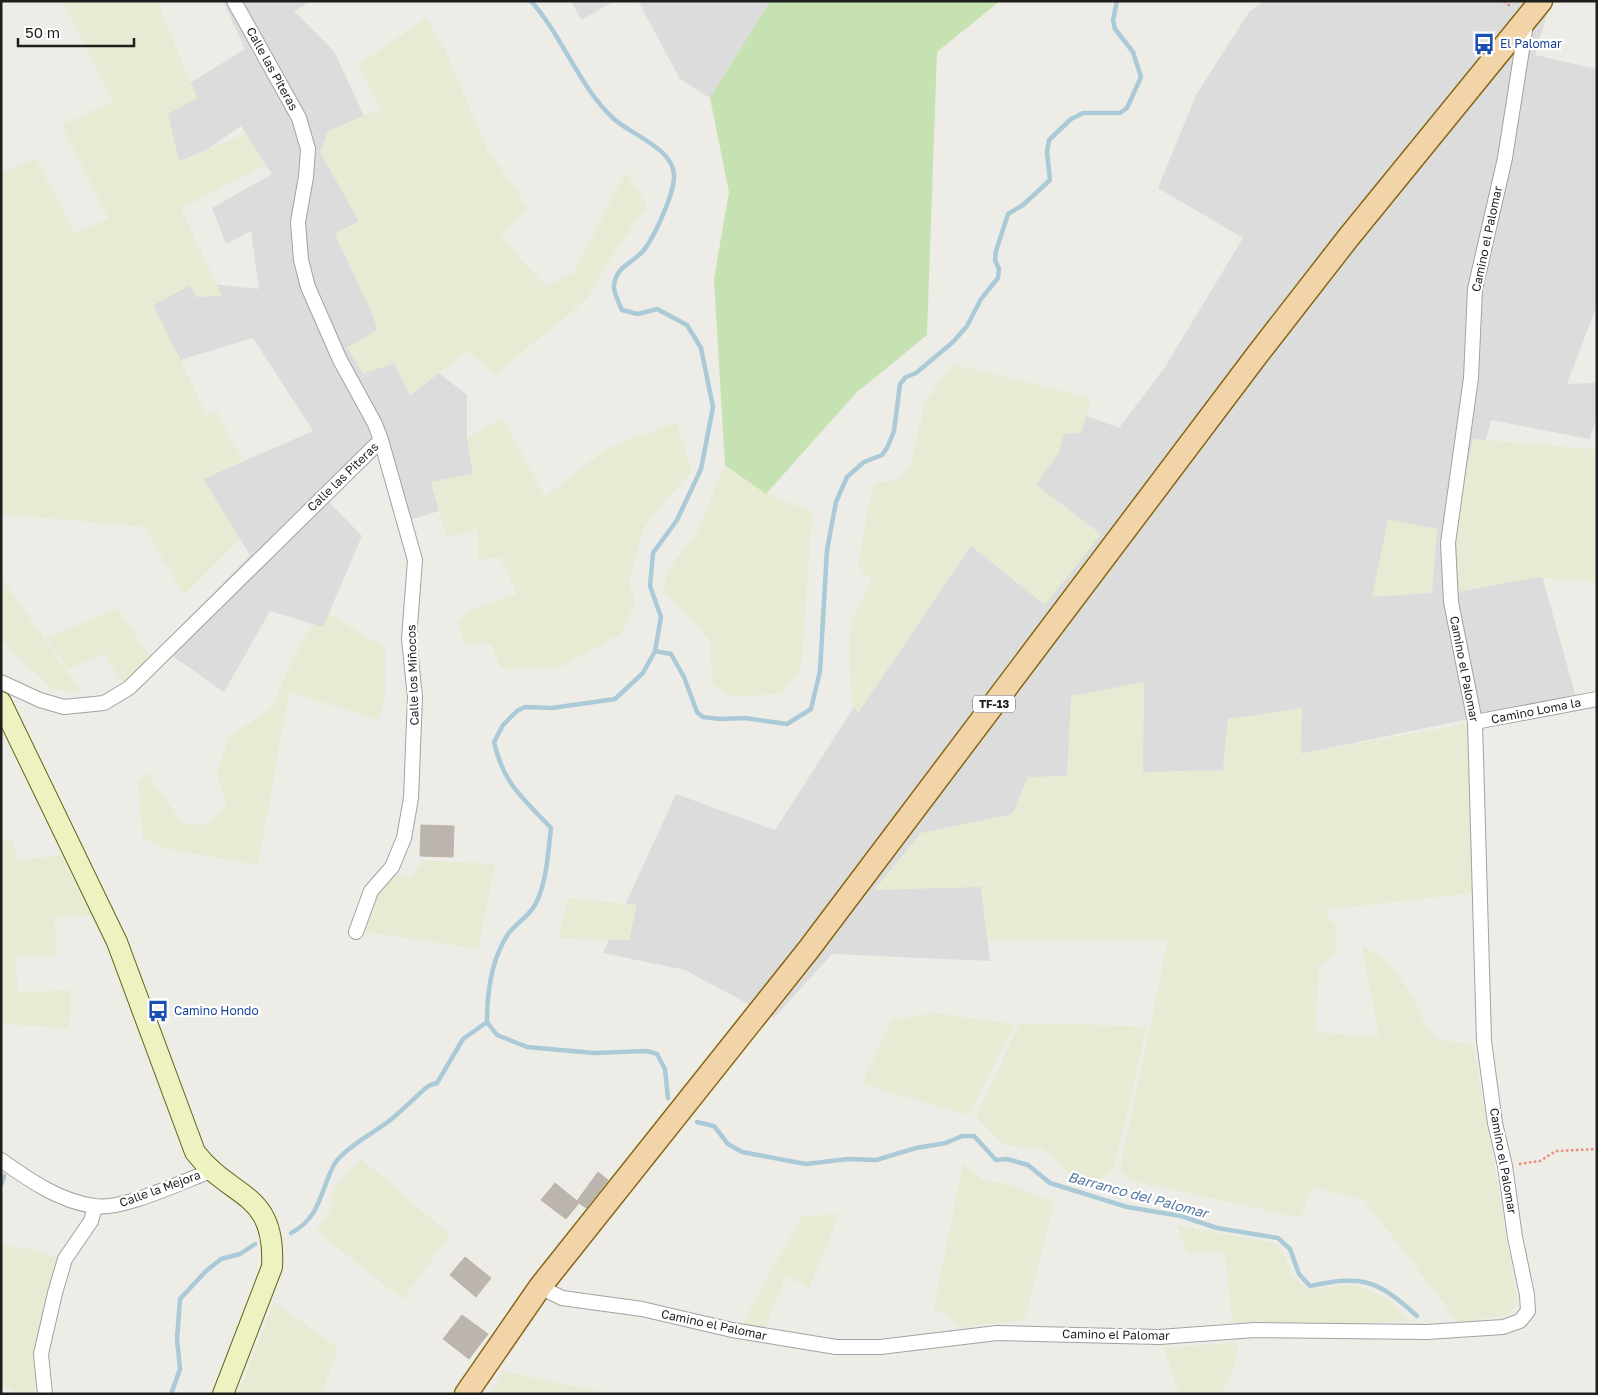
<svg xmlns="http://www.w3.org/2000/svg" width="1598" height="1395" font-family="'Golos Text',sans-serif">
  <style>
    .residential { fill: #dcdcdc }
    .farmland { fill: #e8ebd3 }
    .grass { fill: #c7e2b2 }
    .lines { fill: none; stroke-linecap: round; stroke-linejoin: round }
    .stream { stroke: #abcad7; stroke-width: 4.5 }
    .building { fill: #bbb4af; stroke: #beb4aa }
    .street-casing { stroke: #a2a2a2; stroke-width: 16 }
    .secondary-casing { stroke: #5b6912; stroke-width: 22 }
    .primary-casing { stroke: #876712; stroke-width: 25 }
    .path { stroke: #e98d7c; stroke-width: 2.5; stroke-dasharray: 2.5 2.5; stroke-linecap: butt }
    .street { stroke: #fff; stroke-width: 14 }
    .secondary { stroke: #edf2c0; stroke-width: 20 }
    .primary { stroke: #f1d5a8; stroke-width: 22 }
    .labels { text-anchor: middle; stroke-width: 4.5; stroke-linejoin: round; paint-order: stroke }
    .shield { fill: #fff; stroke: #626262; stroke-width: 1 }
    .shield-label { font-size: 11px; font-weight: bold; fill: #1e1e1e }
    .transit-label { font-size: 12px; fill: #164399; stroke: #fff; text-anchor: start }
    .street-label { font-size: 12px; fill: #1e1e1e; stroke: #fff }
    .water-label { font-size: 14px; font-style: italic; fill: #5678a3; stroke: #fff }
  </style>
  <rect width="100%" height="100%" fill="#eeece6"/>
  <g class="residential">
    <polygon points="223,1 311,1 294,11 334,51 364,116 328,131 321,152 359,221 335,234 373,315 378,331 347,348 394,362 410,395 439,373 467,395 467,437 473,474 431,482 439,511 404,522 381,441 323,496 362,536 323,627 270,611 224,692 161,648 250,555 203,479 313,431 253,338 180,360 153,305 196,282 259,289 251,231 226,244 212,208 272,174 241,126 174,172 153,106 245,49"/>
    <polygon points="571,1 614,1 581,20"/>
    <polygon points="638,1 770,1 710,98 680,79"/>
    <polygon points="1264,1 1551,1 1535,55 1597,69 1597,305 1567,384 1597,383 1597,418 1589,439 1491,420 1468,511 1473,588 1542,576 1576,697 1223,770 981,887 990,961 832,954 774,1018 685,970 603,953 676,794 775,830 1050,402 1119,428 1165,367 1243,238 1158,188 1196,95 1249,12"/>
  </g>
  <g class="farmland">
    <polygon points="63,1 157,1 197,98 168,114 179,161 246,134 266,165 181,209 222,296 196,297 190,285 153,305 207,415 217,412 243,461 203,479 240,539 184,595 144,527 1,514 1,173 36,158 75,234 108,218 62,125 113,101"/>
    <polygon points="426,18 445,50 487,149 528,207 500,237 546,286 574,272 626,172 647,205 611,258 587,299 495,375 468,351 410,395 394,363 363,374 347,348 377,330 373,315 335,234 359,221 320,152 328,131 381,109 358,65"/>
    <polygon points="720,146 927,335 856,393 766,493 812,513 805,612 801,669 782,693 751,696 729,696 712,684 710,642 695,622 664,593 667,571 698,531 725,465 714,279 729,192"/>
    <polygon points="952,364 1091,398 1081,433 1064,434 1059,452 1036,485 1101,534 1045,605 971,546 858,713 852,702 849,645 852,621 872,578 864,575 858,564 868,510 875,484 900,479 911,462 925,403"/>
    <polygon points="503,418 545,497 606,449 676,422 692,472 668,497 643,529 629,580 635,604 621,634 562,667 502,669 490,644 464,644 459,623 469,610 517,594 500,557 478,560 478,528 447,538 431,482 473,474 467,437"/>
    <polygon points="1473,439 1594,449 1597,444 1597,582 1536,577 1458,592 1456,525"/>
    <polygon points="1388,519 1437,529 1432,593 1372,597"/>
    <polygon points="1,577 82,693 52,689 1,640"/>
    <polygon points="118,609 150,657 122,683 105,654 68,669 46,637"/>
    <polygon points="329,614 385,647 385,697 379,720 289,692 258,865 164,848 143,838 138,783 146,772 184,824 207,825 227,803 217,776 228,738 271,708 292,661 312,624 323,627"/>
    <polygon points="1144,682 1143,772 1223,770 1228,719 1302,708 1301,754 1475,722 1481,892 1324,910 1336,927 1337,952 1319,966 1315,1032 1379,1037 1362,945 1386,961 1414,997 1420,1015 1436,1039 1473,1044 1518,1303 1508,1315 1459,1323 1364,1200 1312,1187 1301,1218 1129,1180 1120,1170 1168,940 988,940 981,887 874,890 921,833 1012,814 1028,777 1067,776 1071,696"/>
    <polygon points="1,840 12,840 18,860 61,855 92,915 54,918 57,955 15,956 18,992 71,990 69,1028 1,1024"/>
    <polygon points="423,860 495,864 478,949 361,931 374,894 382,890 396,874 412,877"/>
    <polygon points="568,898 637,905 629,940 558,938"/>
    <polygon points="934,1013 1014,1024 969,1115 862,1084 892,1020"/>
    <polygon points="1019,1024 1077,1024 1147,1027 1114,1168 1098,1184 1074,1179 1044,1149 1004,1145 976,1117"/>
    <polygon points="361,1159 450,1235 403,1299 316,1231 330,1211 334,1189"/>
    <polygon points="963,1164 984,1180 1009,1184 1054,1202 1024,1320 958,1328 946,1313 933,1311"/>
    <polygon points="839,1214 809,1288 786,1276 763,1332 742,1324 802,1216"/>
    <polygon points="1176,1225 1275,1243 1284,1254 1291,1273 1308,1290 1352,1284 1385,1297 1411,1321 1295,1325 1245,1324 1232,1321 1225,1251 1188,1253"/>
    <polygon points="1,1245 35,1250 57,1258 34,1356 36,1394 20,1394 1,1384"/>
    <polygon points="274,1302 338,1348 322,1394 238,1394"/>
    <polygon points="1238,1342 1235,1363 1222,1394 1179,1394 1164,1348"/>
    <polygon points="503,1371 611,1394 490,1394"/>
  </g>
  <polygon class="grass" points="770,1 1000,1 937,52 927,335 856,393 766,494 725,465 714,279 729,192 710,98"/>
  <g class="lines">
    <g class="stream">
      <polyline points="655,651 671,654 684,677 697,712 703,717 720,719 745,718 787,724 811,709 820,671 827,550 836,502 847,477 864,462 882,455 887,448 894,431 900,384 906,377 916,373 953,342 967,326 981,299 998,278 999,269 995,260 996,251 1008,214 1023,205 1050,180 1047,152 1049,140 1071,119 1083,113 1120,113 1127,108 1141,77 1133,52 1115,29 1113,20 1117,1"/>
      <polyline points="487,1022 497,1035 527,1047 594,1053 647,1051 657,1054 665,1069 668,1098"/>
      <path d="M 697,1122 L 714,1126 L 728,1144 L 742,1152 L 806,1164 L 848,1159 L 876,1160 L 916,1148 L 946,1143 L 962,1136 L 974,1136 L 996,1160 L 1007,1159 L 1028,1165 L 1050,1183 L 1127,1207 L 1181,1216 L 1217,1228 L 1278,1238 L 1290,1249 L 1299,1274 L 1310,1286 C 1363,1275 1376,1279 1417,1316"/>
      <polyline points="1,1185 4,1176"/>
      <path d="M 291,1233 C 322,1217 320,1189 335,1163 C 345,1148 375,1132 389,1121 C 403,1110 414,1098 427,1087 C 429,1085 433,1084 437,1083 L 463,1039 L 487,1022 C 487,993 491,960 508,934 C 516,923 530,916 536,903 C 547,881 548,852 551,828 C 522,797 504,785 494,742 L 503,725 L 517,711 L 525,707 L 552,708 L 615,699 L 643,673 L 655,651 L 661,617 L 650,586 L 653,553 L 677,520 L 701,469 L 713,407 L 701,348 L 687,325 L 657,309 L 638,314 L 622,310 C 619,303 613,292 614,285 C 617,265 632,264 643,251 C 654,238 675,192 674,175 C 673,148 630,134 614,119 C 579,87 563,37 531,1"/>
      <polyline points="171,1394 180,1369 177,1339 180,1299 206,1271 221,1259 240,1254 255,1244"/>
    </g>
  </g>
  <g class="building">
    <polygon points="421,825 454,826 453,857 420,856"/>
    <polygon points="598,1172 608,1180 586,1208 579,1203 566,1219 541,1200 555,1183 577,1201"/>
    <polygon points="465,1257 491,1278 476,1297 450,1275"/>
    <polygon points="462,1315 488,1334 469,1359 443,1339"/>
  </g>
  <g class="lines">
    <g class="street-casing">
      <g id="street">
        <polyline points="1,682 40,700 64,707 104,703 129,688 381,440 375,424 340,360 308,287 301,260 298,222 306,177 308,149 299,118 234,1"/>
        <polyline points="1475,722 1597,699"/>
        <polyline points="356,932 371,891 392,867 404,838 411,798 415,697 409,639 415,560 381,440"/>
        <path d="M 1,1160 C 29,1180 59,1201 94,1206 C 121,1211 184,1181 211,1171"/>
        <polyline points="540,1287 562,1298 642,1309 732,1330 836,1347 880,1347 997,1333 1159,1337 1255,1330 1427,1332 1503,1327 1520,1321 1528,1311 1527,1295 1515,1237 1505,1166 1495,1123 1484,1041 1475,722 1451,602 1448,543 1471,378 1475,289 1505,158 1526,24"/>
        <polyline points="45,1394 41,1354 55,1293 65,1259 91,1221 95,1207"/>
      </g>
    </g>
    <g class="secondary-casing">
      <path id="secondary" d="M 1,702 L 117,942 L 195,1152 C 231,1200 276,1190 272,1267 L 223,1394"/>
    </g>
    <g class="primary-casing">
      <polyline id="primary" points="466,1394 540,1287 809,949 1257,355 1348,238 1541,1"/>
    </g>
    <g class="path">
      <polyline points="1504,1 1511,7"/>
      <polyline points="1519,1164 1540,1161 1556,1151 1597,1149"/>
    </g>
    <use href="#street" class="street"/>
    <use href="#secondary" class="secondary"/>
    <use href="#primary" class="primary"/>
  </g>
  <defs>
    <g id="bus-bare" transform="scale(1.725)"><path d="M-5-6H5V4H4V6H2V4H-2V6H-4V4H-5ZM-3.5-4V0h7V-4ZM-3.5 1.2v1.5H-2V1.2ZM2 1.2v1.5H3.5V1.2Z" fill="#1a4fb4" stroke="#fff" stroke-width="2.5" paint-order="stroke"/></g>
  </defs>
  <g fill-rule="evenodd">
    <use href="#bus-bare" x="1484" y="44"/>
    <use href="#bus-bare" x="158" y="1011"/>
  </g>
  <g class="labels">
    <rect class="shield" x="973" y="695.5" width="42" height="17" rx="4"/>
    <g class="shield-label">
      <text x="994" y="708">TF-13</text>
    </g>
    <g class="transit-label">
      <text x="1500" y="48">El Palomar</text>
      <text x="174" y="1015">Camino Hondo</text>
    </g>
    <g class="street-label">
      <text transform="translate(272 69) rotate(61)" y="4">Calle las Piteras</text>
      <text transform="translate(1487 239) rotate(-78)" y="4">Camino el Palomar</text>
      <text transform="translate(343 477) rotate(-44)" y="4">Calle las Piteras</text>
      <text transform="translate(1464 669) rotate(79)" y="4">Camino el Palomar</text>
      <text transform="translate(413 675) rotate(-92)" y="4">Calle los Miñocos</text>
      <text transform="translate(1536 711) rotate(-11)" y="4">Camino Loma la</text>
      <text transform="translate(1503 1161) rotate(80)" y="4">Camino el Palomar</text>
      <text transform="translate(160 1189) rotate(-20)" y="4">Calle la Mejora</text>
      <text transform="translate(714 1325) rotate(12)" y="4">Camino el Palomar</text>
      <text transform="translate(1116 1335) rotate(1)" y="4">Camino el Palomar</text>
    </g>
    <g class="water-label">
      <text transform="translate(1138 1195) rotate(15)" y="5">Barranco del Palomar</text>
    </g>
  </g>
  <rect width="1598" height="1395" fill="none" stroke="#1e1e1e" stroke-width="5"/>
  <path d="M18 38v8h116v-8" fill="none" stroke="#1e1e1e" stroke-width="2.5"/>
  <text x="25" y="38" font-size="15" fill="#1e1e1e" stroke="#ffffff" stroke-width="4" paint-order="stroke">50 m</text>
</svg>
